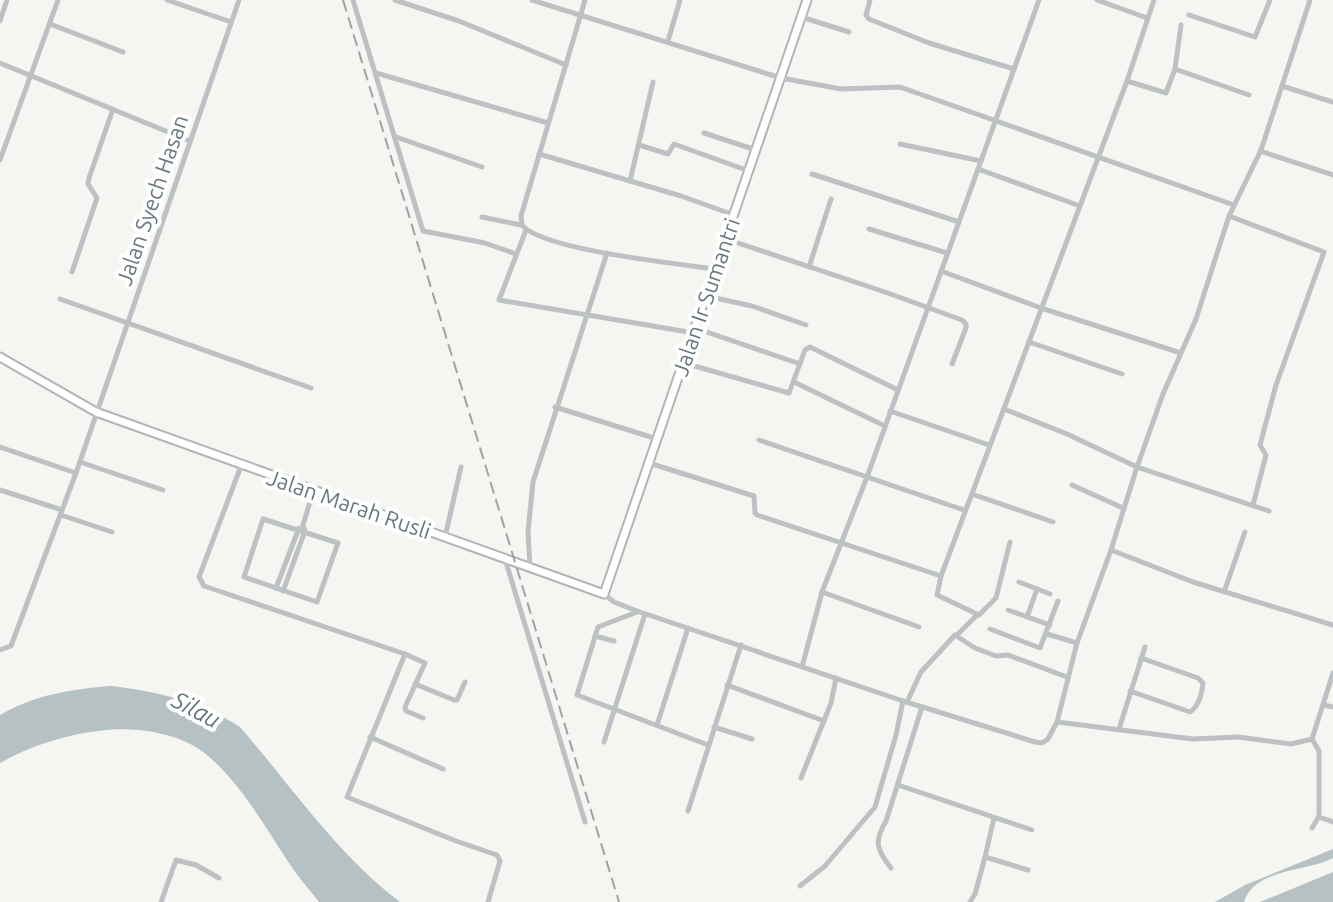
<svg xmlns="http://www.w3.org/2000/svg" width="1333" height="902" font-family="Ubuntu,sans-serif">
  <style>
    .water { fill: #b5c1c3 }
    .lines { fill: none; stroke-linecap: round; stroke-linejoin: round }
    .secondary-casing { stroke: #b0b5b8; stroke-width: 11 }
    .minor { stroke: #bdc1c3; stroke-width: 5 }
    .secondary { stroke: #fff; stroke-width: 7 }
    .rail { stroke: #9da4a7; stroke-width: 2; stroke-dasharray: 12 6; stroke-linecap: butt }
    .labels { text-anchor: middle; stroke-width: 8; stroke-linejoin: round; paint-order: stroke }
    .street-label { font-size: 22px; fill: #68787f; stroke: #fff }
    .water-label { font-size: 24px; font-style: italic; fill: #64797c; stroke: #fff }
  </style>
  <rect width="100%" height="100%" fill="#f5f5f2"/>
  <g class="water">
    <path d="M 111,686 C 156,691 202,702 240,727 C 292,787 336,853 400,902 L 319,902 C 309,889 298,877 289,863 C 265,827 229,762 188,743 C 161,730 127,727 98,731 C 65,735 29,746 0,763 L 0,715 C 34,695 72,689 111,686 Z"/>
    <path d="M 1333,849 L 1333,858 C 1307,872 1254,868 1244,902 L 1215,902 L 1245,885 Z"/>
    <polygon points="1333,872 1333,902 1260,902"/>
  </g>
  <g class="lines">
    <g class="secondary-casing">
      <polyline id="secondary" points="0,357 96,412 604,594 807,0"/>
    </g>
    <g class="minor">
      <polyline points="167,0 231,22"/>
      <polyline points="353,0 423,231 485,243 516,254"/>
      <polyline points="395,0 459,21 566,65"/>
      <polyline points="532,0 781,78 841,89 900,87 1234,205"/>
      <path d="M 585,0 L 521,216 L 522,225 C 542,250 679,264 715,269"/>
      <polyline points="870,0 866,15 869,19 929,43 1014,69"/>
      <polyline points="1097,0 1147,18"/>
      <polyline points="1189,15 1255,37 1270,0"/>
      <polyline points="801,17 849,32"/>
      <polyline points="0,21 7,0"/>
      <polyline points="50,24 123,52"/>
      <polyline points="668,41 680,0"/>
      <polyline points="0,63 190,141"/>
      <polyline points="1175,69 1249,95"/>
      <polyline points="376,73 548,123"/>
      <polyline points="1127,81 1166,93 1175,69 1181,25"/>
      <polyline points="1282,86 1333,102"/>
      <polyline points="704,133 756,150"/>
      <polyline points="396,137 482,167"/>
      <polyline points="900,144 981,161"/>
      <polyline points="639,145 668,154 674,144 749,171"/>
      <polyline points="1260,151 1333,175"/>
      <polyline points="539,154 681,196 734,215"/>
      <polyline points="0,160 58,0"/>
      <polyline points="978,169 1080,206"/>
      <polyline points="812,174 959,222"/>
      <polyline points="630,181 653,82"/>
      <polyline points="1229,216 1324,252 1276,385 1260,445 1266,455 1253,505"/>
      <polyline points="482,217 521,225"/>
      <polyline points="869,229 947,253"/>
      <polyline points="526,230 499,300 694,333"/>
      <polyline points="726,239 885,292 962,320 966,324 966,328 952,364"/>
      <polyline points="809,267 831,199"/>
      <polyline points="941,271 1041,308 1181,353"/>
      <polyline points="72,272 97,198 88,184 89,178 113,109"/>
      <polyline points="706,296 752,306 806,325"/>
      <polyline points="60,299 311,388"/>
      <polyline points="695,328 800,364"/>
      <polyline points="1029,342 1122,374"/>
      <polyline points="684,363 789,393 805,350 810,347 898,390"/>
      <polyline points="794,382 885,426"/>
      <polyline points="555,407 657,439"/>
      <polyline points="1004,409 1067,434 1137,467 1269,511"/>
      <polyline points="890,411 989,445"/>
      <polyline points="759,440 964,510"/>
      <polyline points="0,447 76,473"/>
      <polyline points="80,462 163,490"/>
      <polyline points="649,463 754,496 755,513 757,515 941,576 1127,81 1154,0"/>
      <polyline points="241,466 199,577 204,586 405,654 347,797 456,841 497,855 500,861 488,902"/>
      <polyline points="1072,485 1123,508"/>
      <polyline points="0,490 62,510"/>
      <polyline points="972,494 1053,522"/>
      <polyline points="61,515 112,532"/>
      <polygon points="263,519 338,543 317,602 244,577"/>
      <polyline points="445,537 461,467"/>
      <polyline points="1111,550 1193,582 1333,625"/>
      <polyline points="505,559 585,822"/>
      <polyline points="530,567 528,532 533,482 607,253"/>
      <polyline points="941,576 937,595 979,615 996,598 1010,542"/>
      <polyline points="1019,582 1050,594"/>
      <polyline points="276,588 299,528"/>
      <polyline points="283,591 305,531 303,525 313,492"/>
      <polyline points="822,592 919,627"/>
      <polyline points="1224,592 1245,532"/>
      <polyline points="604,594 614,602 637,611 903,701 1035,742 1042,743 1048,739 1057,722 1077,643 1111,550 1137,467 1163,394 1196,319 1229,216 1261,150 1310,0"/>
      <polyline points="1008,610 1050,625"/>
      <polyline points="637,612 598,627 577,695 708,745"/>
      <polyline points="1027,617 1037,589"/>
      <polyline points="990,629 1040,648 1058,601"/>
      <polyline points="1047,634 1077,643"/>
      <polyline points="957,635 976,616"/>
      <polyline points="595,636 614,641"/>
      <polyline points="0,650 11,646 76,473 239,0"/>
      <polyline points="405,654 425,663 405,707 406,711 423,718"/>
      <polyline points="802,667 822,592 867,477 1039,0"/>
      <polyline points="415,684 454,700 457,700 465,682"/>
      <polyline points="727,685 824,721"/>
      <path d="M 1130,691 L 1190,712 C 1199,706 1202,693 1203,683 L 1198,678 L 1141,658"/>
      <polyline points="907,702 921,672 955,635 975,648 996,656 1008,655 1067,677"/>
      <polyline points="1324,705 1333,707"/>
      <polyline points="1057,722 1193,739 1238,737 1291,744 1312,739 1333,673"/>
      <polyline points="657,725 688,628"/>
      <polyline points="714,727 752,739"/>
      <polyline points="1119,729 1145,647"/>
      <polyline points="370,737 443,769"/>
      <polyline points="604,742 645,614"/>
      <polyline points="801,778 831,703 836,678"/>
      <polyline points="898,785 1032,830"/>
      <polyline points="688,811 741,645"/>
      <polyline points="1319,817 1333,822"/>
      <polyline points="994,818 985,857 1028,870"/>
      <polyline points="1312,828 1319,816 1319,751 1312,739"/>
      <path d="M 891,868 C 876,849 874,841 886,821 L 922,707"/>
      <polyline points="800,886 825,866 875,807 896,735 903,701"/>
      <polyline points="161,902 176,860 196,865 219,878"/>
      <polyline points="970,902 975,894 985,857"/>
    </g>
    <use href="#secondary" class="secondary"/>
    <polyline class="rail" points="343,0 619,902"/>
  </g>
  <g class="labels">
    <g class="street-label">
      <text transform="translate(152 200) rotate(-71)" y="8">Jalan Syech Hasan</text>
      <text transform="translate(706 297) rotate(-71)" y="8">Jalan Ir Sumantri</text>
      <text transform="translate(349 504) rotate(19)" y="8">Jalan Marah Rusli</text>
    </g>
    <g class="water-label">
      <text transform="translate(196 710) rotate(28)" y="8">Silau</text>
    </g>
  </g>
</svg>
